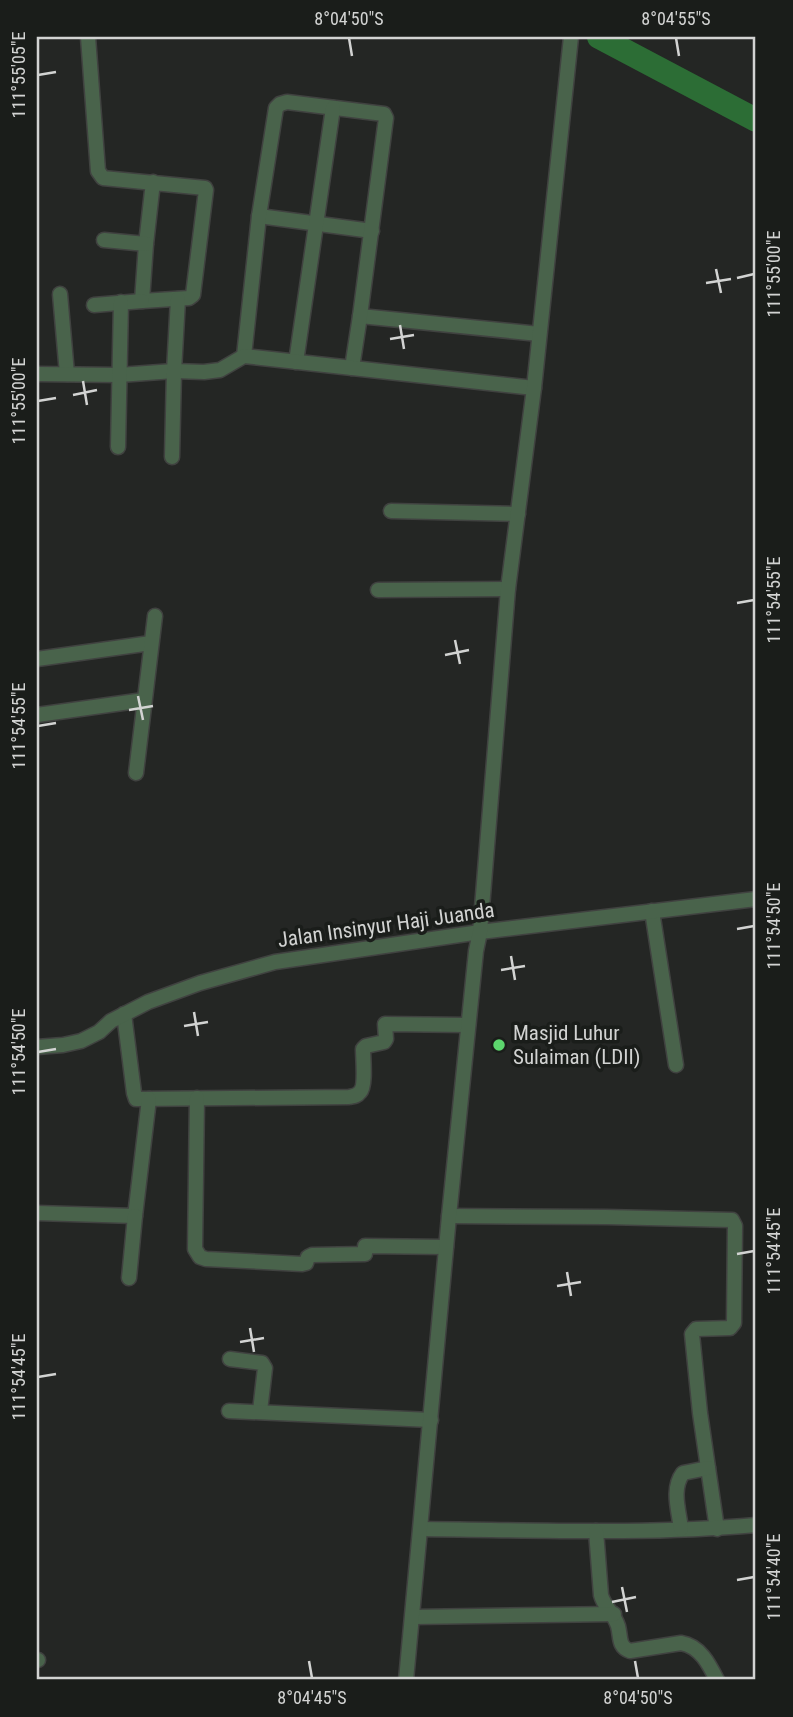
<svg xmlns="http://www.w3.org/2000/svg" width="793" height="1717" font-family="'Roboto Condensed',sans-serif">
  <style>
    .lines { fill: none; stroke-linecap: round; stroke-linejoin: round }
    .river { stroke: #2c6d35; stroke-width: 24 }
    .minor-casing { stroke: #404240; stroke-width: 17 }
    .minor { stroke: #49634b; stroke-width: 14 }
    .ticks { fill: none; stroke: #d2d3d2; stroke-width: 2.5 }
    .poi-dot { fill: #5cd56d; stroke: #1a1d1a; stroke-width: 2.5 }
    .labels { text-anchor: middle; stroke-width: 7; stroke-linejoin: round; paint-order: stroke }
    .street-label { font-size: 21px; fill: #d2d3d2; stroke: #1a1d1a }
    .poi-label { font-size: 21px; fill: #d2d3d2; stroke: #1a1d1a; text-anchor: start }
    .neatline { fill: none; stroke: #d2d3d2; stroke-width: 2.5 }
    .ticks-label { font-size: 18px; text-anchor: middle; fill: #d2d3d2 }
  </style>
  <rect width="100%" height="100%" fill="#242624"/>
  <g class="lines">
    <polyline class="river" points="599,37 756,120"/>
    <g class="minor-casing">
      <g id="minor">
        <polyline points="88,37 98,171 103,178 205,188 206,190 193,295 189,298 142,301 146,244 153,182"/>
        <polyline points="259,216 372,231"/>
        <polyline points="104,240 146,244"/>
        <polyline points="60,294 67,374"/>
        <polyline points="94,305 142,301"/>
        <polyline points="360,316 539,334"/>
        <polyline points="244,356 259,216 276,108 280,104 287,102 384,114 386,118 360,316 352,368"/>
        <polyline points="296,362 333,108"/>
        <polyline points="37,374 119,375 174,371 204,372 220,370 244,356 534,388"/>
        <polyline points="118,447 121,302"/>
        <polyline points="172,457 174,371 178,299"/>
        <polyline points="391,511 518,514"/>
        <polyline points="378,590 508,589"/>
        <polyline points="37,659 151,643"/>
        <polyline points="37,715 144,700"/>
        <polyline points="136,773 155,616"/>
        <polyline points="652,911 676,1065"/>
        <path d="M 124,1014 L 134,1093 L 136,1099 L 349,1097 C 354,1096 357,1096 360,1092 C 366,1086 363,1058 363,1049 L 366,1046 L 384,1042 L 386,1039 L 385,1024 L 468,1025"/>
        <polyline points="37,1047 63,1045 81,1041 99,1032 111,1021 148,1002 200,983 275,962 480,932 756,899"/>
        <polyline points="197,1098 195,1249 200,1257 206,1259 302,1264 306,1263 308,1257 312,1255 365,1254 365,1246 446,1247"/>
        <polyline points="37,1213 135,1216 149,1099"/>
        <polyline points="449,1216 606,1217 732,1220 735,1226 734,1323 730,1328 696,1329 692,1334 700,1413 717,1529"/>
        <polyline points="129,1278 135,1216"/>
        <polyline points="230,1359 262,1363 265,1368 260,1411"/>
        <polyline points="229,1411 431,1420"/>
        <path d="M 421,1529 C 532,1530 645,1535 756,1525"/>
        <path d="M 681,1529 C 679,1511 671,1489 683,1473 L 708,1468"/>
        <path d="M 596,1531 L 601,1595 C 604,1607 614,1613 618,1626 C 621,1637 618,1647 630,1651 L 681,1643 C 700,1646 709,1664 717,1680"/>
        <polyline points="413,1617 614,1614"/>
        <polyline points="37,1660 38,1660"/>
        <polyline points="406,1680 449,1216 476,951 480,932 508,589 534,388 571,37"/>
      </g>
    </g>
    <use href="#minor" class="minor"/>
  </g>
  <path class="ticks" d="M 349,38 L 352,56M 676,38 L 679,56M 38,75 L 56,72M 716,269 L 721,293M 737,278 L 754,274M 706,283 L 731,279M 400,325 L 404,349M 390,339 L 414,335M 83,381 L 87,405M 73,395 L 97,390M 38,401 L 56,398M 737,603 L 754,600M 455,640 L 460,664M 445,655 L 469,650M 138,696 L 143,720M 129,710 L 153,706M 38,726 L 56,723M 737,929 L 754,926M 511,956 L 515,980M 501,970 L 525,966M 194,1012 L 198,1036M 184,1026 L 208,1022M 38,1052 L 56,1049M 737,1254 L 754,1251M 567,1272 L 571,1296M 557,1286 L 581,1282M 250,1328 L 254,1352M 240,1342 L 264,1338M 38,1377 L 56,1374M 737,1580 L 754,1577M 622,1587 L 627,1612M 612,1602 L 636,1597M 309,1661 L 312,1678M 635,1661 L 638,1678"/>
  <circle class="poi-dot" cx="499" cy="1045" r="7"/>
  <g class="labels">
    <g class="street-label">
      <text transform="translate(386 925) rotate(-8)" y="7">Jalan Insinyur Haji Juanda</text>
    </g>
    <g class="poi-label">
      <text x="513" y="1040">Masjid Luhur<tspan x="513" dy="24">Sulaiman (LDII)</tspan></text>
    </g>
  </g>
  <rect width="793" height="1717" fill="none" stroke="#1a1d1a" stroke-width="77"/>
  <rect x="38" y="38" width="716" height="1640" class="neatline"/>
  <g class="ticks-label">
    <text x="349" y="25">8°04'50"S</text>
    <text x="676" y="25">8°04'55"S</text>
    <text transform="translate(19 75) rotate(-90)" y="6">111°55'05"E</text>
    <text transform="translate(774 274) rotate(-90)" y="6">111°55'00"E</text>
    <text transform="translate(19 401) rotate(-90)" y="6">111°55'00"E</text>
    <text transform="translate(774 600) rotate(-90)" y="6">111°54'55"E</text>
    <text transform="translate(19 726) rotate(-90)" y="6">111°54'55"E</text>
    <text transform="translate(774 926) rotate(-90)" y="6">111°54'50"E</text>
    <text transform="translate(19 1052) rotate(-90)" y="6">111°54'50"E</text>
    <text transform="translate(774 1251) rotate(-90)" y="6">111°54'45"E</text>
    <text transform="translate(19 1377) rotate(-90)" y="6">111°54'45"E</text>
    <text transform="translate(774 1577) rotate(-90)" y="6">111°54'40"E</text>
    <text x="312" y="1704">8°04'45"S</text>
    <text x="638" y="1704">8°04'50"S</text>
  </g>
</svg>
